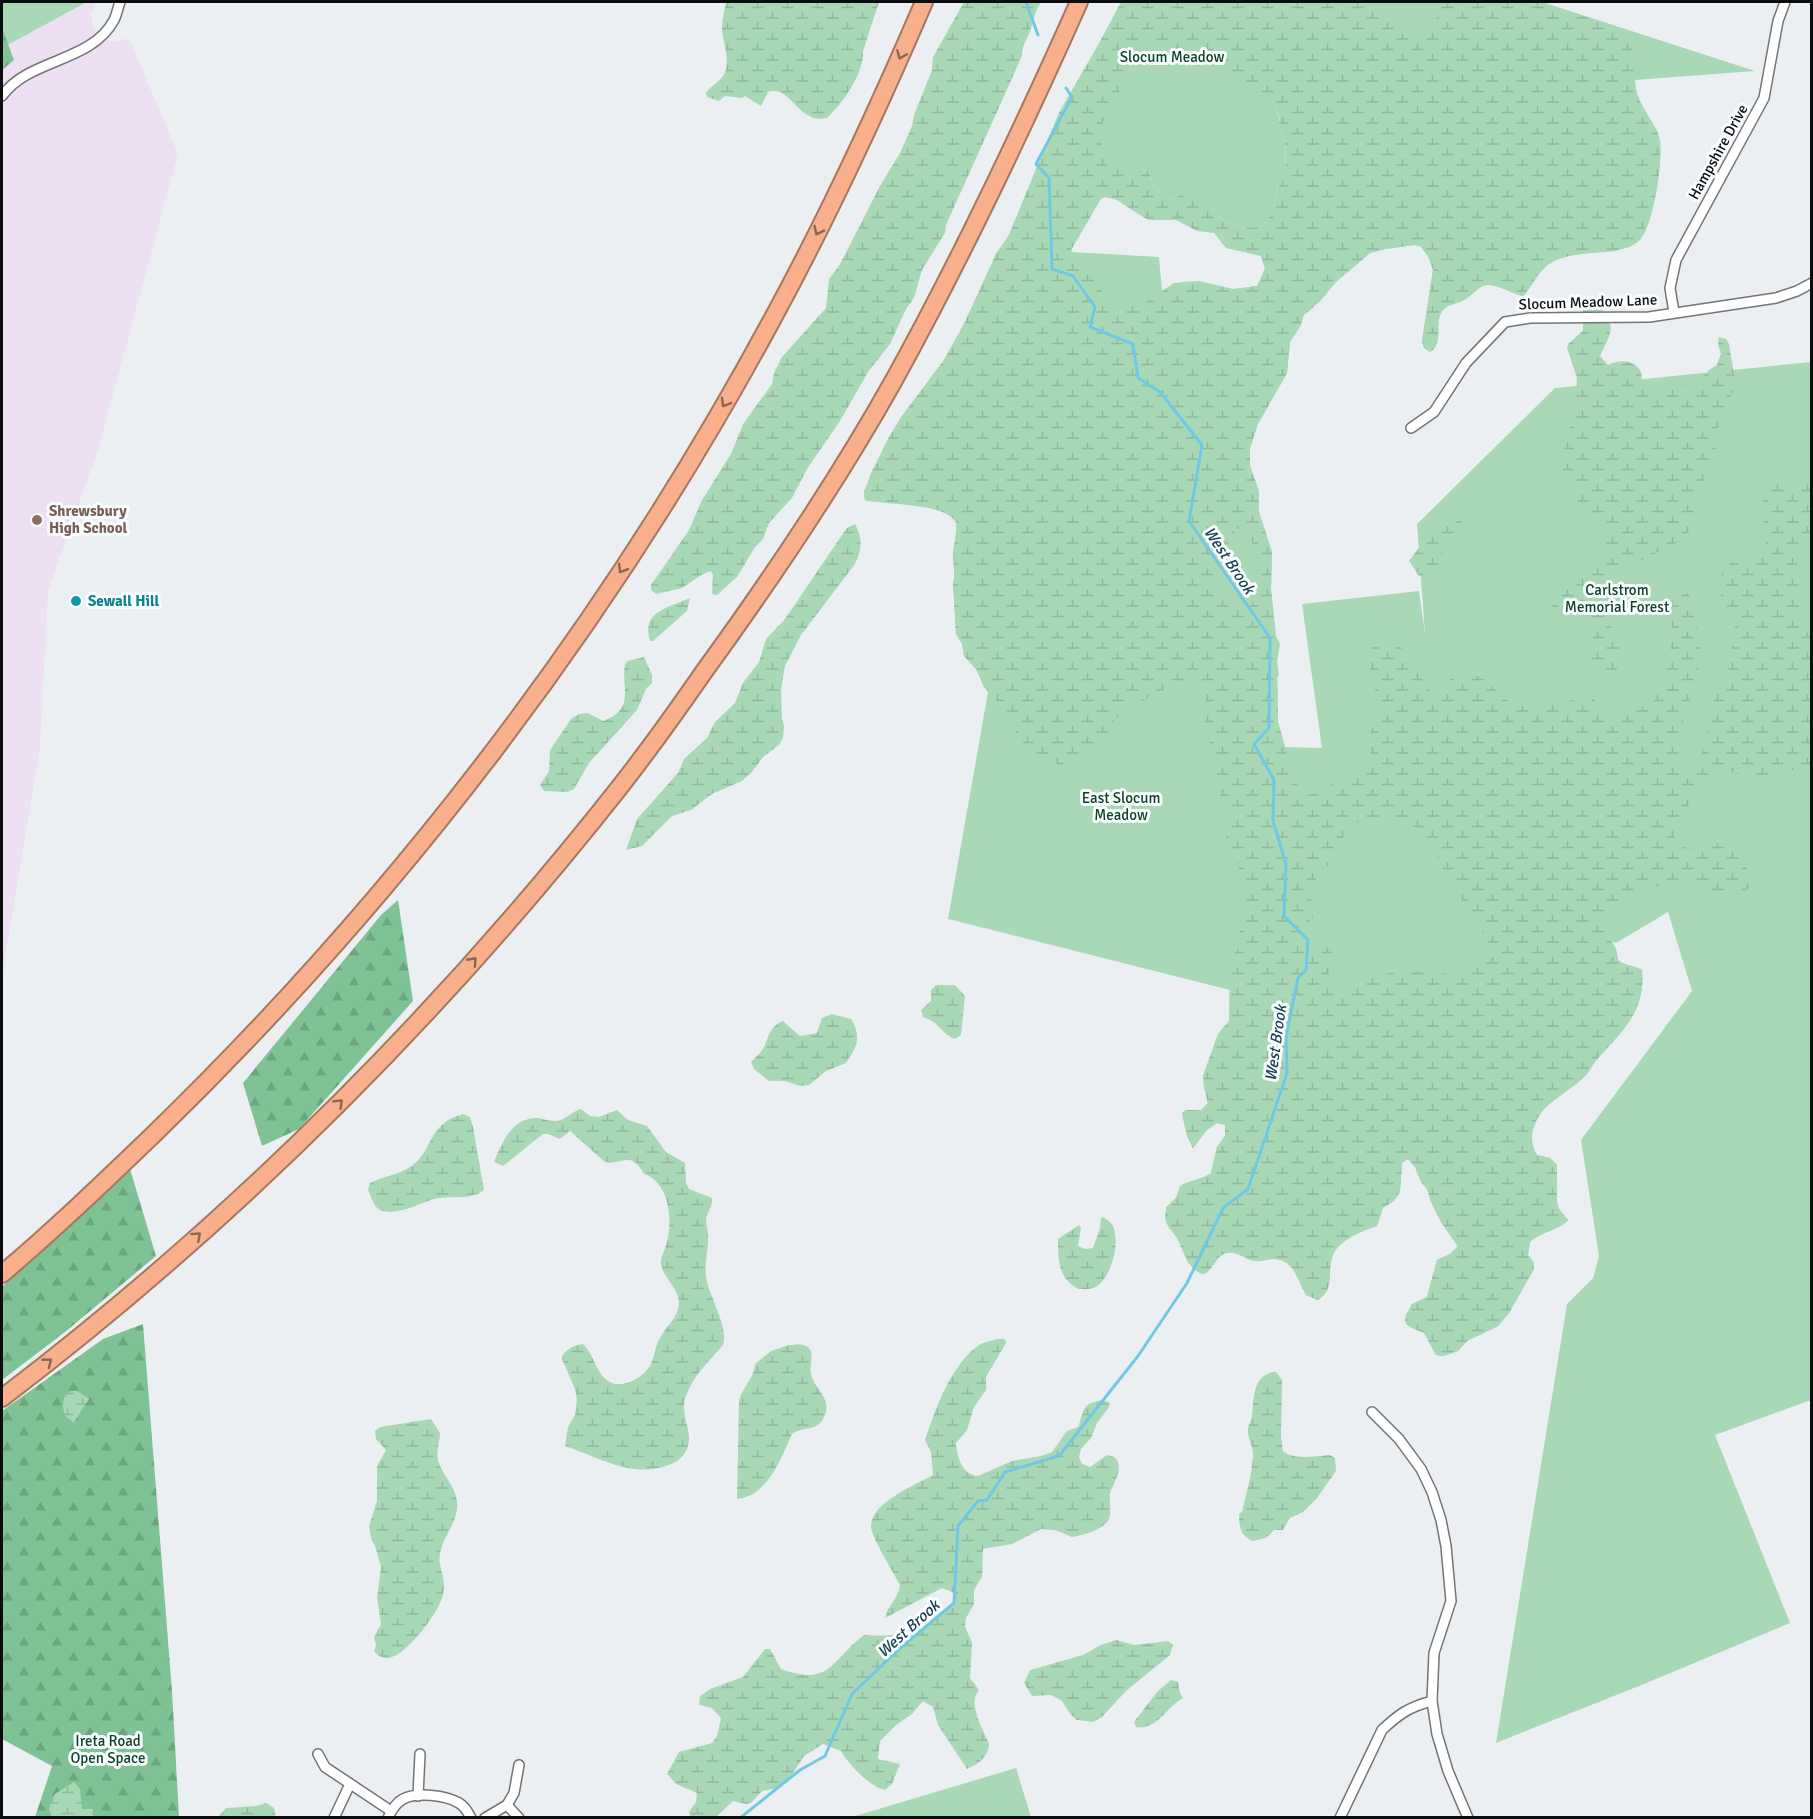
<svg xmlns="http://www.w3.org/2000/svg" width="1813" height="1819" font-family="Signika,sans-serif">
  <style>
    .education { fill: #ede0f3 }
    .green { fill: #a9d8b7; fill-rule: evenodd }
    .forest { fill: url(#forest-firs) }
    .wetland { fill: url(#wetland-marsh); fill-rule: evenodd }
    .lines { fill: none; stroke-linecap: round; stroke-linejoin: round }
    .stream { stroke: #70c9e4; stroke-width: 3 }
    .street-casing { stroke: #727477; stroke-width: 12 }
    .highway-casing { stroke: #a4775f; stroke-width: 20 }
    .street { stroke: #fff; stroke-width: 9 }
    .highway { stroke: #f7b08b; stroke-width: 16 }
    .oneway { stroke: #8d6652 }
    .education-dot { fill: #8d6e63; stroke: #fafdff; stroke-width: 2 }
    .culture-dot { fill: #0f9aa8; stroke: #fafdff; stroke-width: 2 }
    .labels { text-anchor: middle; stroke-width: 6; stroke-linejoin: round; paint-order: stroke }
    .park-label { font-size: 15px; fill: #0e4225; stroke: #fafdff }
    .street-label { font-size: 15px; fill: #0b0c0d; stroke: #fafdff }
    .education-label { font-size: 15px; font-weight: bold; fill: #785e54; stroke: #fafdff; text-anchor: start }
    .culture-label { font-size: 15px; font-weight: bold; fill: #0d838f; stroke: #fafdff; text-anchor: start }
    .water-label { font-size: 16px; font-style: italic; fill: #19424e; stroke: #fafdff }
  </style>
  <defs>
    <pattern id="forest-firs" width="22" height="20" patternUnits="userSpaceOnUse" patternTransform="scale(1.5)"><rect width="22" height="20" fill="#7fc295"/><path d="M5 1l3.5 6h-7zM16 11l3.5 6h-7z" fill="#6ca67f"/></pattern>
    <pattern id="wetland-marsh" width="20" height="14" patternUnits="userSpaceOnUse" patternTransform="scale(1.5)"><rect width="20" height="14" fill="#a9d8b7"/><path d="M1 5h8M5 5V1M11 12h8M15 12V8" fill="none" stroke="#90b89c"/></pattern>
  </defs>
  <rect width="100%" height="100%" fill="#eceff2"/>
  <polygon class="education" points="87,2 97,2 91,13 92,23 95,31 103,39 113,42 129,38 178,154 98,450 48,591 40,747 2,977 2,48"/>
  <g class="green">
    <polygon points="2,2 87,2 2,48"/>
    <path d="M 1121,2 L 1542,2 L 1755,71 L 1635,80 C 1636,107 1658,122 1660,142 C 1662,164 1654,224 1640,240 C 1634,246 1623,249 1615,250 C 1593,254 1569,252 1549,264 C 1538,271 1532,287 1523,296 C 1512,294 1498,284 1487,285 C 1478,286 1472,296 1464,300 C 1458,304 1448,304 1443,310 C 1433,322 1445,343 1430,352 L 1424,348 L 1422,341 L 1433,270 L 1428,256 L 1420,246 L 1414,245 L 1386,249 L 1370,253 L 1336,282 L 1320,301 L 1303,316 L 1301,325 L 1290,342 L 1287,373 L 1258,424 L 1250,448 L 1250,466 L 1259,491 L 1259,512 L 1272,552 L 1271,589 L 1276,636 L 1280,644 L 1277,662 L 1279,675 L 1277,678 L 1278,722 L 1285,747 L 1322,748 L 1302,604 L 1419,591 L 1425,634 L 1417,524 L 1555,388 L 1811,362 L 1811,1400 L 1715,1435 L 1790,1623 L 1644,1684 L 1496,1743 L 1567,1304 L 1593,1278 L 1599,1256 L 1581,1140 L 1692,991 L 1668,912 L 1616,943 L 1611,941 L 1616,949 L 1618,960 C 1625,966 1635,965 1642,970 C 1646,1014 1620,1032 1595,1062 C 1592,1066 1590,1070 1587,1074 C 1575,1087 1557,1096 1544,1109 C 1533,1123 1527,1139 1537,1155 L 1550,1158 L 1557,1165 L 1557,1202 L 1559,1209 L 1568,1220 C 1560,1230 1542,1231 1530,1242 L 1528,1255 L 1534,1263 L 1534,1269 L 1509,1313 L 1498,1326 L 1467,1341 L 1458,1351 L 1443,1356 L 1436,1355 L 1424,1333 C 1407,1325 1399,1327 1412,1304 L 1427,1297 L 1437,1260 L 1450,1254 L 1458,1247 L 1441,1222 L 1431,1202 L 1427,1189 L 1421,1182 L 1415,1167 L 1408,1159 L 1402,1163 L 1400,1192 L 1394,1201 L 1383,1208 L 1377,1226 C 1362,1231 1336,1241 1332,1258 C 1327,1274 1335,1289 1318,1300 L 1306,1295 C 1298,1281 1294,1259 1274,1259 C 1267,1259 1261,1262 1255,1261 C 1244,1259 1236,1249 1224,1254 C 1215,1258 1213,1270 1204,1274 C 1188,1272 1185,1251 1177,1238 C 1172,1230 1164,1225 1165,1214 C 1166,1204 1175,1202 1177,1195 C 1178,1192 1179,1189 1180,1186 C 1190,1180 1201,1180 1211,1173 L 1217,1147 L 1225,1136 L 1225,1125 L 1217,1123 L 1207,1130 L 1193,1148 L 1187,1136 L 1182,1113 L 1186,1110 L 1201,1110 L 1208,1103 L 1204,1087 L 1203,1076 L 1218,1034 L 1229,1021 L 1230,990 L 948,919 L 988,692 L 976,669 L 964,656 L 962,644 L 956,634 L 953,583 C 956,573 952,563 953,551 C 954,543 958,532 956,524 C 952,503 883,505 865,500 L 864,491 L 889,437 L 902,416 L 944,360 L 965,322 L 996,254 L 1009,235 L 1059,113 L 1101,40 ZM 1274,105 L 1301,156 L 1261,256 L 1265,269 L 1257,286 C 1249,287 1240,289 1232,289 C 1203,287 1191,272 1162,291 L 1159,257 L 1072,252 L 1071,250 L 1101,198 L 1104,198 L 1097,168 L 1108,167 L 1149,171 C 1155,190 1155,193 1174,200 L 1198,189 C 1206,205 1223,225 1242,227 C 1248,228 1255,227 1262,227 L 1271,216 L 1278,188 L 1285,177 L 1286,143 L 1278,127 L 1280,120 Z"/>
    <polygon points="1016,1768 1031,1817 852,1817"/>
  </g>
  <g class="forest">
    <polygon points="2,28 14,60 2,70"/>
    <polygon points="398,900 413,1001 299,1129 262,1146 243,1083 381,915"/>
    <polygon points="130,1169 156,1256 65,1332 2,1380 2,1287"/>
    <polygon points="143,1324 172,1691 179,1817 35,1817 52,1766 2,1739 2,1411 103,1339"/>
  </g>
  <g class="wetland">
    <path d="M 726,2 L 879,2 L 863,51 C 864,74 843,103 827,118 C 798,125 791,84 768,92 L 761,106 L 745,96 L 741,98 L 725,96 L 719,101 L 707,97 L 706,93 C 711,85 722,81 725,72 C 730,60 723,42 722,30 C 722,20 724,11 726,2 Z"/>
    <path d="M 964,2 L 1041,2 C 1034,12 1034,22 1029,34 C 1025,43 1022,46 1022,56 L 946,225 L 945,233 L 922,270 L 914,298 L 906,309 L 890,344 L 868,372 L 840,421 L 807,469 L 792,498 L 769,523 L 763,539 L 755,547 L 737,577 L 717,595 L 712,594 L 713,575 L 711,571 L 703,574 L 682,588 L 656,594 L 651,590 L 651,585 L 689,530 L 702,500 L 731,454 L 743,424 L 772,384 L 774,373 L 782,357 L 826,308 L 829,279 L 839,266 L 880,186 L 900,153 L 912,126 L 914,115 L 932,70 L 933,57 Z"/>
    <path d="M 1121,2 L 1358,3 L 1378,15 L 1405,36 L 1416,36 L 1437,18 L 1440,8 L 1445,2 L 1542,2 L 1624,30 C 1640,51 1630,78 1639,101 C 1645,114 1658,127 1660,141 C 1663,166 1653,237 1629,247 C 1604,257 1575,248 1549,264 C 1538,271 1532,287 1523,296 C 1512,294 1498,284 1487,285 C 1478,286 1472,296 1464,300 C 1458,304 1448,304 1443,310 C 1433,322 1445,343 1430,352 L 1424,348 L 1422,341 L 1433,270 L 1428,256 L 1420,246 L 1414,245 L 1386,249 L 1370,253 L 1336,282 L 1320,301 L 1303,316 L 1301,325 L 1290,342 L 1287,373 L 1258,424 L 1250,448 L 1250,466 L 1259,491 L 1259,512 L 1272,552 L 1271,589 L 1277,648 L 1278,722 L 1295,782 L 1307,795 L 1319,793 L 1337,781 L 1350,781 L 1359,777 L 1365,771 L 1371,756 L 1370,733 L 1378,715 L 1379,706 L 1367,658 C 1371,641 1386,640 1400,646 L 1432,694 L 1444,694 L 1452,675 L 1463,673 L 1482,677 L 1512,705 L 1534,707 L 1557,704 L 1576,699 L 1592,688 L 1596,693 L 1594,707 L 1599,715 L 1628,715 L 1640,707 L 1650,708 L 1662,686 L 1666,671 L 1670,665 L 1673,595 L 1675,589 L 1679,587 L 1686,591 L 1692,600 L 1701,644 L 1697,679 L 1683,723 L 1682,747 L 1679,752 L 1680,764 C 1686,768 1693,769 1698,762 C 1708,743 1707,720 1714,700 C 1717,690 1725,682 1728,672 C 1729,669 1735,630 1735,627 C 1734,606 1709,597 1723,572 C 1733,554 1753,560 1766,548 L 1762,505 L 1765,493 L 1779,483 L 1811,481 L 1811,534 L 1801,543 L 1794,554 C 1796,562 1800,570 1800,577 C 1801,600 1794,619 1811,636 L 1811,765 L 1773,775 L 1745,776 L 1724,770 L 1714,773 L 1701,786 L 1696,796 L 1676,821 L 1674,831 L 1674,844 C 1689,852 1701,846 1716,843 C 1735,849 1755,868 1749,889 L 1739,893 L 1712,895 L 1701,892 L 1687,883 L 1670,883 L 1637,892 L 1632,895 L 1626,904 L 1607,919 L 1605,930 L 1616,949 L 1618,960 C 1625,966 1635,965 1642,970 C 1646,1014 1620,1032 1595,1062 C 1592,1066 1590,1070 1587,1074 C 1575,1087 1557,1096 1544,1109 C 1533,1122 1527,1139 1537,1155 L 1550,1158 L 1557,1165 L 1557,1202 L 1559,1209 L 1568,1220 C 1560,1230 1542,1231 1530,1242 L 1528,1255 L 1534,1263 L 1534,1269 L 1509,1313 L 1498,1326 L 1467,1341 L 1458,1351 L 1443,1356 L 1436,1355 L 1424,1333 C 1407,1325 1398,1327 1412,1304 L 1427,1297 L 1437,1260 L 1450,1254 L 1458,1246 L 1441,1222 L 1431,1202 L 1427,1189 L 1421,1182 L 1415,1167 L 1408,1159 L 1402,1163 L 1400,1192 L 1394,1201 L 1383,1208 L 1377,1226 C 1362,1231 1336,1241 1332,1258 C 1327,1274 1335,1289 1318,1300 L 1306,1295 C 1298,1281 1294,1259 1274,1259 C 1268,1259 1261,1262 1255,1261 C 1245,1260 1236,1249 1224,1254 C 1213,1258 1213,1273 1201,1274 L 1188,1263 L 1177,1238 L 1166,1222 L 1166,1207 L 1177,1197 L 1180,1186 C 1190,1180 1201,1180 1211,1173 L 1217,1147 L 1225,1136 L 1225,1125 L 1217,1123 L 1207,1130 L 1193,1148 L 1187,1136 L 1182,1113 L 1186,1110 L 1201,1110 L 1208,1103 L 1204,1087 L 1203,1076 L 1218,1034 L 1229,1021 L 1230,959 L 1238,949 L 1237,934 L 1242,929 L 1245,895 L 1237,862 L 1232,847 L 1226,838 L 1228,813 L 1217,788 L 1217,757 L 1212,750 L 1205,728 L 1204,717 L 1206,694 L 1203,684 L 1195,680 L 1176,683 L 1143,701 L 1130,705 L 1114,721 L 1107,737 L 1067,768 L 1061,767 L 1050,759 L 1031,754 L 1014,729 L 1009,714 L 984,687 L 976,669 L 964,656 L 962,644 L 956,634 L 953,583 L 955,576 L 953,557 L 957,523 C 945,503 892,503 870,501 L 865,500 L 864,496 L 870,475 L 889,437 L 902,416 L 944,360 L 965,322 L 996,254 L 1009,235 L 1059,113 L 1101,40 ZM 1140,42 L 1207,60 L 1272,100 L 1280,119 L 1278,127 L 1286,143 L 1285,176 L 1278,188 L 1271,215 L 1262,227 C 1255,227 1248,228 1242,227 C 1223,225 1206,205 1198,189 L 1189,187 L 1174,200 C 1155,193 1155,190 1149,171 L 1107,166 L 1098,130 L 1110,112 L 1115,96 L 1126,85 L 1124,59 L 1128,48 ZM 1102,197 L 1115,199 L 1148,220 L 1176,220 L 1197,231 L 1214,233 L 1226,248 L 1261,256 L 1265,269 L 1257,286 L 1233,289 L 1199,281 L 1174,283 L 1145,303 L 1116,311 L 1104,300 L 1101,285 L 1082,270 L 1071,250 ZM 1243,529 C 1258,545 1261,572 1257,593 C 1256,598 1251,604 1248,609 L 1237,609 C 1217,595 1211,585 1213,561 L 1230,546 L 1236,529 ZM 1393,818 C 1402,818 1419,829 1424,835 C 1432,843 1435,854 1440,864 C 1450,883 1463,901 1475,920 C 1480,927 1481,932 1488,938 L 1486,960 C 1479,966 1471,975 1463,976 C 1455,977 1446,973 1439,973 C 1417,971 1390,971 1369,978 C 1357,983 1340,991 1329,982 L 1329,973 L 1334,959 L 1331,950 L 1323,944 L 1317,949 L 1308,950 L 1298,938 L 1304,926 L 1313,918 L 1310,907 L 1317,872 L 1334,862 C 1338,847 1344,830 1357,822 L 1372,826 L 1379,826 Z"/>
    <path d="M 1583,298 C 1592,301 1597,304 1603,311 C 1618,328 1608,338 1600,356 L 1608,365 C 1618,359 1635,359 1641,372 C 1642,376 1642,384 1642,388 C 1660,399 1661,383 1676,381 L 1686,388 L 1693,388 L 1709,370 L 1717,365 L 1721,353 L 1718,345 L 1719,337 L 1726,339 L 1729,344 L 1736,386 L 1719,420 L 1714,459 L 1696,500 L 1693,523 L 1689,532 L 1680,541 L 1642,560 L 1627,564 L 1614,575 L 1605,584 L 1603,595 L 1605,621 C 1608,626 1615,629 1618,634 C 1621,638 1621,644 1622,648 C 1623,684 1594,680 1589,655 L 1596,626 L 1595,622 C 1580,609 1564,619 1550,609 L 1561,593 L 1602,557 L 1605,543 L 1602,522 L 1581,513 L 1575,490 L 1564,476 L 1562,464 L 1565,442 L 1575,411 L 1577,378 L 1567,348 L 1569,343 L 1583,331 Z"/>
    <polygon points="1455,512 1462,520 1460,530 1443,552 1436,574 1419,576 1409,561 1442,517"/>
    <path d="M 855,524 C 863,538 862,550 855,564 L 801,635 L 785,666 L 781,689 L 782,719 L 784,726 L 783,738 L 779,745 L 763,757 L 752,772 L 742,781 L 712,794 L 691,810 L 672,816 L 642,846 L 626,850 L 637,819 L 678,773 L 684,759 L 707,738 L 715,722 L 735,703 L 743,683 L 759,662 L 766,639 L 785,619 L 842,535 L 847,528 Z"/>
    <path d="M 690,598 L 687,611 L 653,641 L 650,641 C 641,611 668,608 690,598 Z"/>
    <path d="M 644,657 L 652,675 L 652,683 L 646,689 L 637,710 L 589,763 L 574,789 L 568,792 L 544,791 L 540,785 L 549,771 L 550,750 L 571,719 L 579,714 L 588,713 L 603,721 C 636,709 621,688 625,664 L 628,661 Z"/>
    <path d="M 936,985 L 955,985 L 965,996 L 961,1035 L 955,1039 C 939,1032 941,1023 923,1017 L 921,1010 L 931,1001 L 931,990 Z"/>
    <path d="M 832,1014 L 851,1019 C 862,1037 857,1047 846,1063 L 826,1071 L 809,1085 L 800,1086 L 785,1081 L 769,1081 L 754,1069 L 751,1062 C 755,1058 761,1053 764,1047 C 770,1035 769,1027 783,1021 L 800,1036 L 817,1033 L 822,1018 Z"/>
    <path d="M 581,1109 L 590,1116 L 599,1117 L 617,1110 L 628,1120 L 647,1126 L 666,1152 L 685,1163 L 686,1183 L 689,1189 L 712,1198 C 713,1207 707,1212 706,1220 C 706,1225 708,1230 708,1234 C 709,1249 704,1263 706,1277 C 709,1297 729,1327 723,1345 C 709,1361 693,1376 686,1396 C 679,1415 693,1430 688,1446 C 685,1457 676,1463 666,1466 C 631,1478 598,1457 565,1446 L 568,1427 L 575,1415 L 577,1400 L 575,1389 L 562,1359 C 563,1350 574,1345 583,1344 C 595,1356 596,1376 612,1383 C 626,1388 645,1376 651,1364 C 655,1356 655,1345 660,1338 C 667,1325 679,1317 679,1302 C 678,1287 663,1278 661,1264 C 660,1256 666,1249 667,1242 C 673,1219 669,1182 644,1174 C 630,1150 625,1165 605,1162 L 570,1131 L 560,1139 L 548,1134 L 543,1134 L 503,1166 L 494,1162 C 502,1142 512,1118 537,1118 C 545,1119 553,1123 561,1120 C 568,1117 573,1111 581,1109 Z"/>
    <path d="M 463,1114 L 470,1117 L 473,1127 L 484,1190 C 471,1201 450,1195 434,1199 C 420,1203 395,1217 380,1210 C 374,1207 371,1196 368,1190 L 370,1183 C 383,1176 398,1175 410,1167 C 435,1151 425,1125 463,1114 Z"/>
    <path d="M 1103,1217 C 1106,1219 1109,1221 1111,1223 C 1122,1239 1112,1276 1097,1286 C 1092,1290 1084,1289 1078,1289 C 1074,1286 1069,1283 1066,1279 C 1058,1269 1058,1251 1058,1239 L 1079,1225 L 1081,1228 L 1078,1246 L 1085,1249 L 1093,1248 L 1100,1228 L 1101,1218 Z"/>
    <path d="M 997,1339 L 1005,1339 L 1006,1343 L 986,1377 L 986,1390 L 974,1407 L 967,1430 L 956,1443 C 957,1457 962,1475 978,1476 L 1012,1461 L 1041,1456 L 1052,1452 L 1067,1431 L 1078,1427 C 1083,1416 1081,1405 1094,1402 C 1101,1400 1104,1400 1110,1403 L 1109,1407 L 1097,1423 L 1091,1438 L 1081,1449 L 1079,1457 L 1082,1464 L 1090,1467 L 1107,1455 C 1112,1456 1116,1457 1118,1462 C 1122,1472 1112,1485 1110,1494 C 1109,1502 1113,1515 1107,1522 C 1099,1531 1084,1535 1072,1537 L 1055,1530 L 1041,1529 L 1012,1544 L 983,1549 L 982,1577 L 974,1590 L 974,1604 L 966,1618 L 965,1626 L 972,1643 L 970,1678 L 979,1690 C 967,1704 983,1729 989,1744 C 989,1757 977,1765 967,1769 L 938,1725 L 933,1707 L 923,1701 L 912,1714 L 896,1725 L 880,1741 L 878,1759 L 900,1764 L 892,1784 L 885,1790 C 870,1787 848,1764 841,1751 L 823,1744 L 804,1756 L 793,1773 L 778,1788 L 762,1791 L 751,1803 L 746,1804 L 733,1801 L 716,1817 L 690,1817 L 689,1812 L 696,1802 L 697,1793 L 676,1784 L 667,1774 L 679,1752 L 712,1743 L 717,1736 L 721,1718 L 712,1708 L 699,1705 L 700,1696 L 710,1689 L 743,1677 L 765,1649 L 770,1649 L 781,1669 C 831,1687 830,1661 864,1635 C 906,1637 921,1635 953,1604 L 954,1593 L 942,1588 L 885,1618 C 887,1606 899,1598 900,1585 C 894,1573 872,1539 871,1527 C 870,1503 915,1485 933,1475 L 931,1452 L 925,1440 C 936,1408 950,1366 979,1345 C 984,1342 991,1341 997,1339 Z"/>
    <path d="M 789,1345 C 794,1345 803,1343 808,1347 C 815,1353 809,1366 811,1374 C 815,1391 833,1398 824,1417 C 818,1432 803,1426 792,1434 C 781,1458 768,1496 737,1499 L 739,1401 C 743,1386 753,1381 755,1364 L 771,1351 Z"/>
    <path d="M 1276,1372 L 1282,1380 L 1281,1437 L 1283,1451 C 1295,1461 1316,1456 1330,1455 L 1335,1458 L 1336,1471 L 1317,1498 L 1303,1512 L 1290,1518 L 1283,1530 L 1274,1530 L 1266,1538 L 1252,1541 C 1240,1535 1239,1526 1239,1514 L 1242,1512 C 1246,1494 1252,1475 1253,1456 C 1254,1447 1247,1438 1248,1429 C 1248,1425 1252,1420 1252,1416 C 1254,1399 1252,1374 1276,1372 Z"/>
    <path d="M 71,1391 L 77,1391 L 89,1399 L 74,1422 C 63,1418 62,1409 64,1398 Z"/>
    <path d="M 431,1419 L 440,1433 C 440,1442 436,1450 438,1460 C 442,1475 455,1485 457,1501 C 459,1522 444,1534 440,1553 C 438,1564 443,1573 444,1584 C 447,1604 416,1641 401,1652 C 392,1659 381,1661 374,1651 L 376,1645 L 374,1637 L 381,1624 L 377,1598 L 381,1567 L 375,1546 L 371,1538 L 369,1526 L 377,1501 L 377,1466 L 386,1450 L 376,1439 L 375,1431 L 380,1427 Z"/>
    <polygon points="1116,1640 1134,1645 1168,1641 1173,1645 1170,1655 1126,1691 1102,1717 1093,1722 1077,1720 1070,1714 1062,1701 1051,1695 1032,1696 1024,1683 1030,1670 1083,1655 1101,1645"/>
    <path d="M 1171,1680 L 1178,1682 L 1180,1693 L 1183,1698 C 1167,1706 1157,1731 1136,1727 L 1134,1722 L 1137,1718 L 1158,1691 Z"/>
    <polygon points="74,1782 80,1789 82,1809 93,1809 93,1817 52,1817 49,1808 55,1794"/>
    <polygon points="266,1803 274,1808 276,1817 218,1817 226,1808 256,1806"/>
  </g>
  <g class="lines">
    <g class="stream">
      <polyline points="1026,2 1038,35"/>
      <polyline points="740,1818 800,1770 825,1756 852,1694 898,1650 954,1603 958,1526 978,1501 987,1500 1005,1472 1059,1456 1138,1356 1187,1283 1223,1208 1248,1189 1287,1073 1286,1037 1298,978 1306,970 1308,940 1284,916 1286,864 1273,821 1274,780 1254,744 1269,728 1270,638 1189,521 1202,445 1160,392 1138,378 1133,344 1090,327 1095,307 1073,276 1052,269 1049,178 1036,164 1072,97 1066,88"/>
    </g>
    <g class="street-casing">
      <g id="street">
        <path d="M 2,96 C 29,58 91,63 114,20 C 117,14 118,7 120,2"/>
        <polyline points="1674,312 1670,288 1676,260 1764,98 1778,21 1785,2"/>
        <polyline points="1411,428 1434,412 1466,363 1505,322 1530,318 1649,317 1776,298 1797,291 1812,283"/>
        <polyline points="1372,1412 1399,1439 1421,1469 1432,1492 1441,1520 1446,1546 1451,1601 1434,1653 1432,1701 1437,1734 1448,1771 1468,1818"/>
        <polyline points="318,1754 325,1767 391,1811"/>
        <polyline points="418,1796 420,1754"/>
        <polyline points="507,1805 514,1793 519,1765"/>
        <polyline points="334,1818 350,1784"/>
        <path d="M 388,1818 C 391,1811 396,1803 403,1799 C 417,1792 445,1795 459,1803 C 464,1806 468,1812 471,1818"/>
        <polyline points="485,1818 507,1805 519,1818"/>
        <path d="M 1340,1818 L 1382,1730 C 1399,1714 1409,1707 1432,1701"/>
      </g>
    </g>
    <g class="highway-casing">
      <g id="highway">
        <path d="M 2,1274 C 54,1230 104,1182 154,1134 C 399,896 611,619 773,318 C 829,215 878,109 924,2"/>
        <path d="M 2,1398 C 233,1222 439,1016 619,788 C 648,751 676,712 703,673 C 772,578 837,482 894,380 C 962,257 1022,130 1079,2"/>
      </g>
    </g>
    <use href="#street" class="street"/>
    <use href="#highway" class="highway"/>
  </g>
  <defs><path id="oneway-chevron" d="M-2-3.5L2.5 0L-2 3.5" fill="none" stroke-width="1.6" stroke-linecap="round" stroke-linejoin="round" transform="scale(1.5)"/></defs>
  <g class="oneway">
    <use href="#oneway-chevron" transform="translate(901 55) rotate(113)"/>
    <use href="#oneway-chevron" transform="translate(818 231) rotate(116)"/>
    <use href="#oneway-chevron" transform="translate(725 403) rotate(120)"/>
    <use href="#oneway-chevron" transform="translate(622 569) rotate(122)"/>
    <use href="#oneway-chevron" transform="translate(473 961) rotate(-48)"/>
    <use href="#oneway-chevron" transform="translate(339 1103) rotate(-45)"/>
    <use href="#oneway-chevron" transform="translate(197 1236) rotate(-42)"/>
    <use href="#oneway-chevron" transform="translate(48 1362) rotate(-38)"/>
  </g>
  <circle class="education-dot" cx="37" cy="520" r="6"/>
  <circle class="culture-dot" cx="76" cy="601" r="6"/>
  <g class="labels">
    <g class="park-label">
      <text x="1172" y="62">Slocum Meadow</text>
      <text x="1617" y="595">Carlstrom<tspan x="1617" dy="17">Memorial Forest</tspan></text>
      <text x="1121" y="803">East Slocum<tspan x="1121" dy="17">Meadow</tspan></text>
      <text x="108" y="1746">Ireta Road<tspan x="108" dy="17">Open Space</tspan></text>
    </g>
    <g class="street-label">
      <text transform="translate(1718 152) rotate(-61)" y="5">Hampshire Drive</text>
      <text transform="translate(1588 302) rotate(-2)" y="5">Slocum Meadow Lane</text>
    </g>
    <g class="education-label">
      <text x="49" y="516">Shrewsbury<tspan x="49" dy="17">High School</tspan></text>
    </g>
    <g class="culture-label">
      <text x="88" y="606">Sewall Hill</text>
    </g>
    <g class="water-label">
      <text transform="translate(1230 560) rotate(56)" y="6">West Brook</text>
      <text transform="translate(1275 1043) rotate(-82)" y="6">West Brook</text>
      <text transform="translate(908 1628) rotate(-42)" y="6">West Brook</text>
    </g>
  </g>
  <rect width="1813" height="1819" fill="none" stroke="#0b0c0d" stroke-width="6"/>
</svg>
